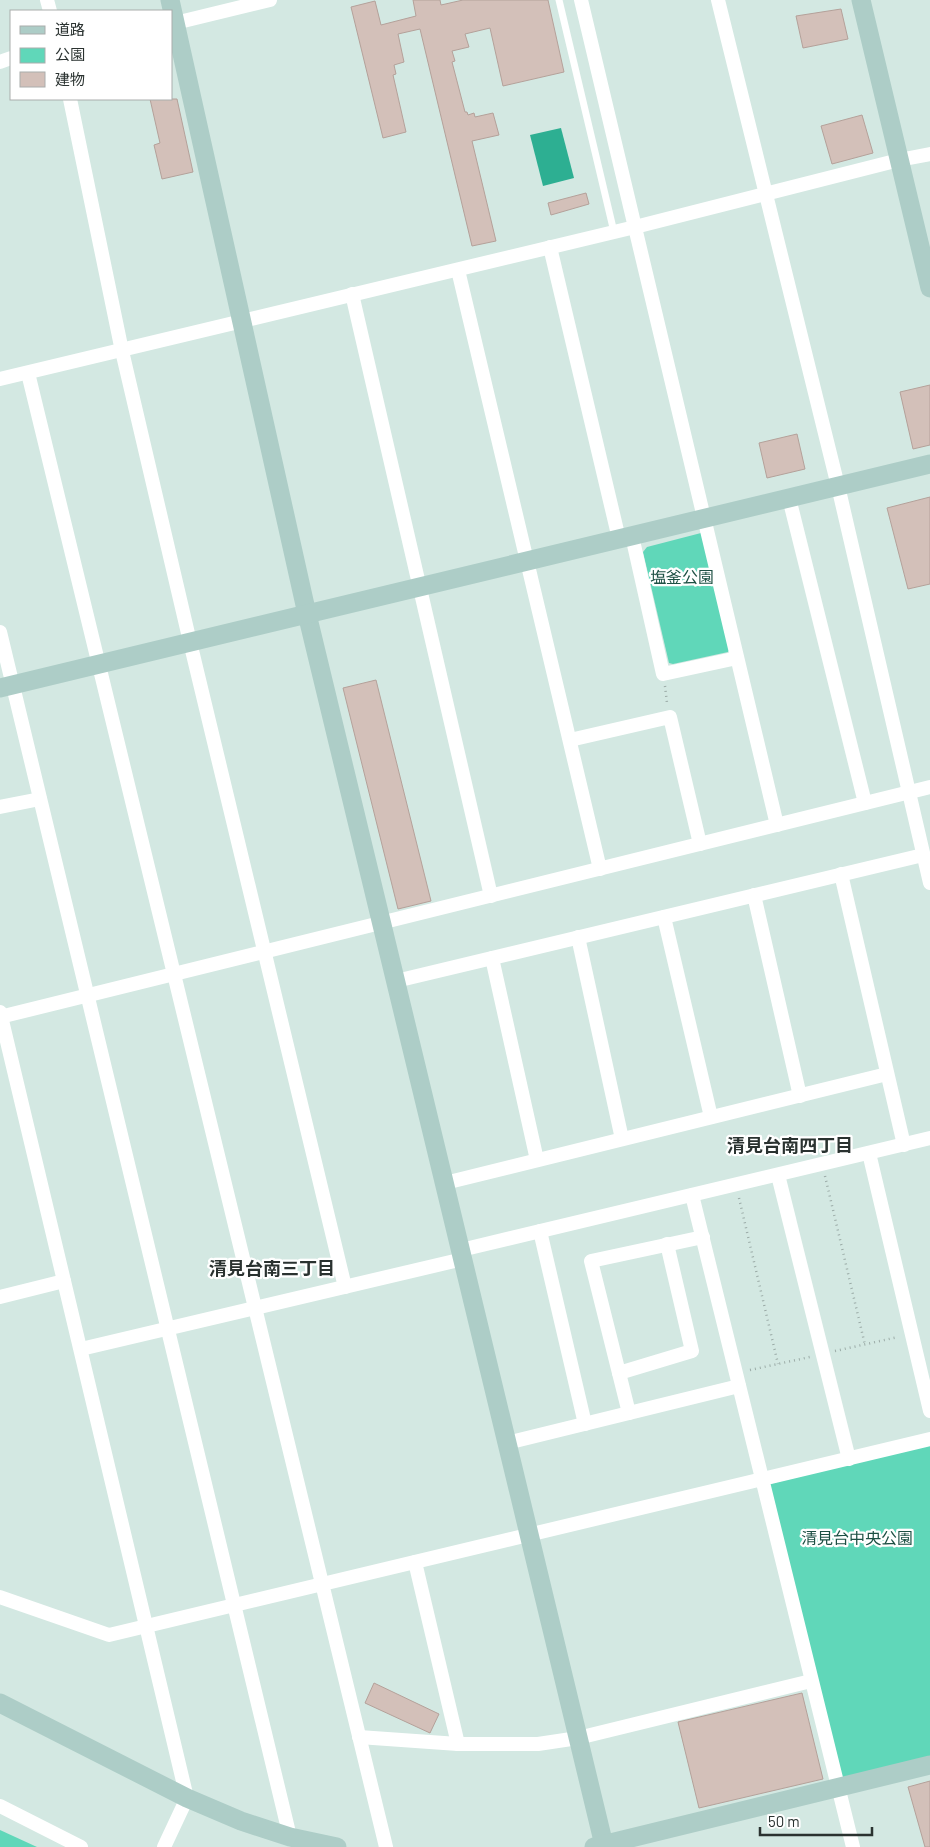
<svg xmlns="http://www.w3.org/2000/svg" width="930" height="1847" font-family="Barlow,'Noto Sans JP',sans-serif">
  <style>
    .green { fill: #60d7b9 }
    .water { fill: #2daf92 }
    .building { fill: #d3c0b9; stroke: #b4a19a }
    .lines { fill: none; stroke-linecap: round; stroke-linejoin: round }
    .path { stroke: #9caca8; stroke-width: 2.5; stroke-dasharray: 1 4; stroke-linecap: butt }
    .lane { stroke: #fff; stroke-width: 7 }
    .street { stroke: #fff; stroke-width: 14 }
    .secondary { stroke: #adcdc7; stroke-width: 19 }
    .labels { text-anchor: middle; stroke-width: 4.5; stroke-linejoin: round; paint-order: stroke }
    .park-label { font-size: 16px; fill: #1d5044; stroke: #fff }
    .neighbourhood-label { font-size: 18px; font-weight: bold; fill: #2a3230; stroke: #fff }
  </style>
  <rect width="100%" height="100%" fill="#d3e8e2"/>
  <g class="green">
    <polygon points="701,533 731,647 728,652 673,664 669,663 643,552 647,547"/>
    <polygon points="930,1445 930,1759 841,1783 769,1484"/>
    <polygon points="0,1830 37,1847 0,1847"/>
  </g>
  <polygon class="water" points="561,128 574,178 543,186 530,135"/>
  <g class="building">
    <polygon points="413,0 440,0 441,5 463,0 548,0 564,72 503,86 490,28 465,34 469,47 452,51 455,61 452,62 465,112 467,112 468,115 474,113 475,117 493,113 499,135 472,141 496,241 472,246 420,29 398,34 404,62 394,65 396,74 393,75 406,132 383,138 351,7 375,1 381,25 416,16"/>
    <polygon points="841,9 848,39 803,48 796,16"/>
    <polygon points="150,99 177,99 193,172 162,179 154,145 160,143"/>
    <polygon points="862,115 873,153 832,164 821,126"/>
    <polygon points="586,193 589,204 551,215 548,203"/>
    <polygon points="930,385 930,445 913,449 900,392"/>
    <polygon points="797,434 805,469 767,478 759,443"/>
    <polygon points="930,497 930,584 908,589 887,508"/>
    <polygon points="376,680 431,901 398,909 343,688"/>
    <polygon points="374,1683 439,1714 430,1733 365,1703"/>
    <polygon points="802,1693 823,1779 699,1808 678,1722"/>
    <polygon points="930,1781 930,1847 925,1847 908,1787"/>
  </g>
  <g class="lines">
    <g class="path">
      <polyline points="665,686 667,703"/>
      <polyline points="825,1176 865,1345"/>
      <polyline points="739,1198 778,1364"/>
      <polyline points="835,1351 898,1337"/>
      <polyline points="750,1370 810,1357"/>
    </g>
    <polyline class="lane" points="559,0 614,232"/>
    <g class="street">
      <polyline points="47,0 50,11"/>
      <polyline points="581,0 777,825"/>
      <polyline points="718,0 838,486 930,883"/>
      <polyline points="171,24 270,0"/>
      <polyline points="0,62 11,58"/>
      <polyline points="70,99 122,351 190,642 345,1287"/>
      <polyline points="550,247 619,539"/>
      <polyline points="458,270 600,869"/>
      <polyline points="352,294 491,896"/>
      <polyline points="28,373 386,1847"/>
      <polyline points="0,379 635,227 899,160 930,154"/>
      <polyline points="789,498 865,803"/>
      <polyline points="632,536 663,674 737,658"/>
      <polyline points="0,632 290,1837"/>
      <polyline points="570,740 670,717 700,844"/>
      <polyline points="0,807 40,799"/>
      <polyline points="841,874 904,1145"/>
      <polyline points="754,895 800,1096"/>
      <polyline points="664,917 711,1117"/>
      <polyline points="578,937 622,1139"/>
      <polyline points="492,958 537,1160"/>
      <polyline points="396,981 923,855"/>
      <polyline points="0,1012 187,1798 164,1847"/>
      <polyline points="0,1017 930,787"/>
      <polyline points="869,1153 930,1411"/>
      <polyline points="778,1175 849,1459"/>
      <polyline points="445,1183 887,1074"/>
      <polyline points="692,1195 853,1847"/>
      <polyline points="540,1231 585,1424"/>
      <polyline points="461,1250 930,1138"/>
      <polyline points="0,1297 64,1281"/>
      <polyline points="81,1349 463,1259"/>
      <polyline points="619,1373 692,1351 667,1244"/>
      <polyline points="629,1413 591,1261 703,1237"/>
      <polyline points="507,1443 739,1386"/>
      <polyline points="415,1562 458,1744"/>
      <polyline points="0,1597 109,1635 930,1439"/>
      <polyline points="359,1737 458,1744 538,1744 578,1738 811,1681"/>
      <polyline points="0,1806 81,1847"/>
    </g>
    <g class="secondary">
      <polyline points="170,0 307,614 604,1845"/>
      <polyline points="861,0 930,288"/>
      <polyline points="0,688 930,464"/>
      <polyline points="0,1703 187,1798 241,1821 290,1837 337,1847"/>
      <polyline points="594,1847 930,1765"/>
    </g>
  </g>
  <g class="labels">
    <g class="park-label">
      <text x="682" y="583">塩釜公園</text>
      <text x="857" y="1544">清見台中央公園</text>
    </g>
    <g class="neighbourhood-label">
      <text x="790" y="1152">清見台南四丁目</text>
      <text x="272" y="1275">清見台南三丁目</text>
    </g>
  </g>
  <rect x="10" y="10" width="162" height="90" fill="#ffffff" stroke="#aaadac"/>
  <rect x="20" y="26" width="25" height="8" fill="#adcdc7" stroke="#aaadac"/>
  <text x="55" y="35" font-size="15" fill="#2a3230">道路</text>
  <rect x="20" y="48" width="25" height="15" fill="#60d7b9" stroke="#aaadac"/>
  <text x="55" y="60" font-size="15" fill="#2a3230">公園</text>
  <rect x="20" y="72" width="25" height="15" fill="#d3c0b9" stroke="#aaadac"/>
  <text x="55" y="85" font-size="15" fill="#2a3230">建物</text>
  <path d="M760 1827v8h112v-8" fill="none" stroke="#2a3230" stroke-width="2.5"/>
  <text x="768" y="1827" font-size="15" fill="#2a3230" stroke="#ffffff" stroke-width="4" paint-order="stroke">50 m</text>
</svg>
